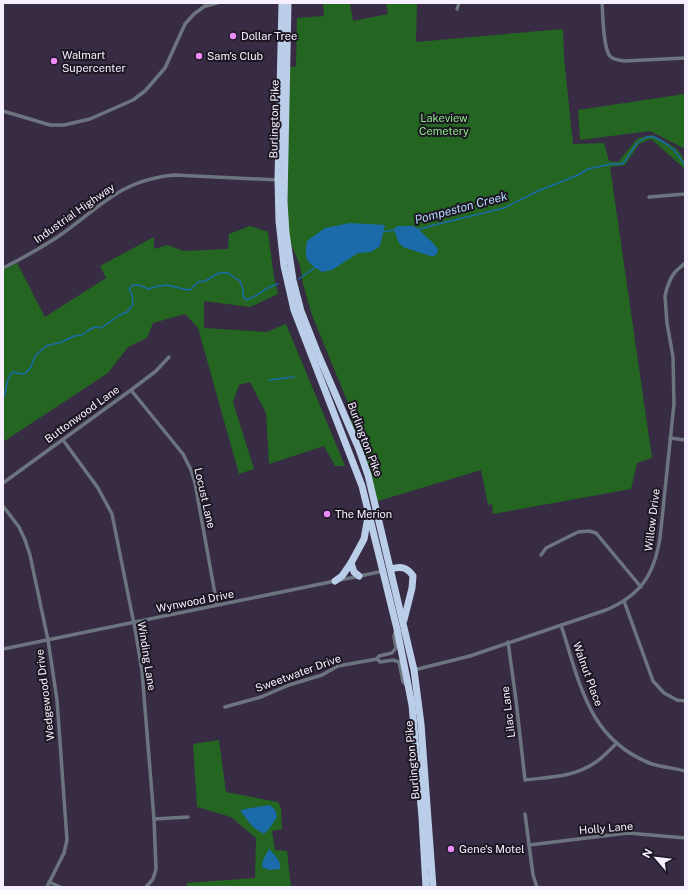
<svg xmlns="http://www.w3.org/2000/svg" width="688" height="890" font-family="'Public Sans',sans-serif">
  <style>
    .green { fill: #236521 }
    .water { fill: #1b6bab }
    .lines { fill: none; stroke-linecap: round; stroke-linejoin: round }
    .stream { stroke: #1b6bab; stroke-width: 1.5 }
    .street { stroke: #6c747f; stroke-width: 3.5 }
    .highway { stroke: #bacee9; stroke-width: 7 }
    .poi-dot { fill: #ed8cfa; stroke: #1c1722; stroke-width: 1.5 }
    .labels { text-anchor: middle; stroke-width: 4; stroke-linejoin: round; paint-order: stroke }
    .poi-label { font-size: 11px; fill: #f6efff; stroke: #1c1722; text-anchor: start }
    .park-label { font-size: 11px; fill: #8ce586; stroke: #1c1722 }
    .street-label { font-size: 11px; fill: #f6efff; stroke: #1c1722 }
    .water-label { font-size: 12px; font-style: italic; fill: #b2d6f9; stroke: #1c1722 }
  </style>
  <rect width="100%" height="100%" fill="#372c44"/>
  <g class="green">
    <path d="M 323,3 L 350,3 L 353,21 L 388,14 L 386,3 L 417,3 L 416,42 L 563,29 L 564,58 L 573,144 L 604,143 L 609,161 L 618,162 L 638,138 L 652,135 C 668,144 685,148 685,169 L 651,139 L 639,144 L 625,165 L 610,167 L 652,458 L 637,463 L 631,489 L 493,514 L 492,504 L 488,505 L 481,470 L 375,502 L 346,421 L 355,420 L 312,315 L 303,284 L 300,265 L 286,233 L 286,68 L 296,66 L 297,18 L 324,16 Z"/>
    <polygon points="685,94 685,149 650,131 580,140 578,110"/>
    <polygon points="250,226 268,232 274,277 278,294 250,307 204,301 204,328 267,332 286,324 345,466 335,466 324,446 269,464 266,413 250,382 239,385 233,402 254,469 239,474 198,328 185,314 153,323 147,338 128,347 108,373 3,442 3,270 17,263 45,317 106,278 100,266 154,237 154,249 167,245 184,251 228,249 229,234"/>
    <polygon points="219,740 226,792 278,802 281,808 282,829 272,831 275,850 287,851 291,887 187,887 187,883 255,878 256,838 231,817 197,807 193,744"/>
  </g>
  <g class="water">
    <path d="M 350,223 L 385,225 L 380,246 L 371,252 L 358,253 L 332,270 L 322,272 C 306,261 304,261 307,241 L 325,228 Z"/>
    <polygon points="398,226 413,226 417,228 433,243 438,249 437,254 434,256 430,256 403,247 399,243 394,230 396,227"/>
    <polygon points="270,805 275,810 277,817 269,829 264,834 253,827 241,812 241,810 245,809"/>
    <path d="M 269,849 C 274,854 282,861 280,869 L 269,870 L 262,867 L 263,860 Z"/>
  </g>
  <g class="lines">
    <g class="stream">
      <polyline points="417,230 434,225 504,208 538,191 578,175 588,169 611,164 622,164 625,161 637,143 646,137 654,137 665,143 674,150 685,165"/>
      <polyline points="381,232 395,230"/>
      <polyline points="299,279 317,266"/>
      <polyline points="269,380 294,377"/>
      <path d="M 3,399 C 8,389 4,381 13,372 L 22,374 L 26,373 L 31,367 L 35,356 L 46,346 L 62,342 L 74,336 L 82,335 L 87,331 L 95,327 L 101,328 L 120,315 L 127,312 L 133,304 L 132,295 L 129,289 L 133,285 L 139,285 L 149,289 L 154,287 L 166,285 L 188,290 L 191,289 L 198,282 L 205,281 L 219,273 L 228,273 L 240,281 L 243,289 L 243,296 L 246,300 C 258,297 266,286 278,284"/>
    </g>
    <g class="street">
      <path d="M 602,3 C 603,14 603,49 610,56 C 613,60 619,60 624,61 L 685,58"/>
      <polyline points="206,6 217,3"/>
      <polyline points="457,9 459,3"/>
      <polyline points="3,111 50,125 64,125 90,119 133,100 145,91 165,68 185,24 194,14 209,3"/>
      <polyline points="649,197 685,194"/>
      <path d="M 3,268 C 21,259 39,249 56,238 C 77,224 95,207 116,194 C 133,183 154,177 174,175 L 278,180"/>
      <polyline points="131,390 183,454 191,470 195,483 217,605"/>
      <polyline points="670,438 685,440"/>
      <polyline points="63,440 98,488 112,514 135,629 142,671 154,819 156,869 153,879 146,887"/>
      <polyline points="3,483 131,390 156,371 169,357"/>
      <polyline points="3,506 19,527 25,540 30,555 48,640 57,700 67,840 64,853 47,887"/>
      <polyline points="541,555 546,548 578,532 589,531 596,533 641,587"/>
      <polyline points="624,601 653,681 664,693 677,700 685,701"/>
      <path d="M 561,625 C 580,683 588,740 652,764 C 662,767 674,768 685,771"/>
      <path d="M 508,642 L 516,700 L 525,780 C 549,777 575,777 596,762 C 604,757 610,749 617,743"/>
      <polyline points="3,649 384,571"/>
      <polyline points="377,659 379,656 392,653 396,648 394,636 396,630"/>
      <path d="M 414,670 L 470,656 L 606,610 C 641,595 654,575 660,538 L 674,404 L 673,357 L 667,323 L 665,296 L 667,288 L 671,278 L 675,272 L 685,263"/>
      <polyline points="225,707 261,697 289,685 322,675 338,666 377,659 380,662 393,660 399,662 403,682 407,685"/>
      <polyline points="525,814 533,875 537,887"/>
      <polyline points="154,819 188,817"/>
      <polyline points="529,845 628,833 685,838"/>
      <polyline points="49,882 60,887"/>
    </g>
    <g class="highway">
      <polyline points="282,3 278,180 279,221 284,266 294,310 362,486 397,629 412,705 422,817 426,887"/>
      <polyline points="288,3 284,202 286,233 293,280 301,311 318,354 359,449 368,475 414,670 421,724 433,887"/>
      <path d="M 391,569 C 401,566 407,567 413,576 L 412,588 L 404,620"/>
      <polyline points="359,576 354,572 351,563 364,539 368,517"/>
      <polyline points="335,581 342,576 351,563"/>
    </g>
  </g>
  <g class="poi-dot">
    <circle cx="233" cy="36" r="4"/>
    <circle cx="199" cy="56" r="4"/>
    <circle cx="54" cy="61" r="4"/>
    <circle cx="327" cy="514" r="4"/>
    <circle cx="451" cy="849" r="4"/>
  </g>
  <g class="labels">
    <g class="poi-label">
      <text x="241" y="40">Dollar Tree</text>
      <text x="62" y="59">Walmart<tspan x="62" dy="13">Supercenter</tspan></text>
      <text x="207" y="60">Sam's Club</text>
      <text x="335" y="518">The Merion</text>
      <text x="459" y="853">Gene's Motel</text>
    </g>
    <g class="park-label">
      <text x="444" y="122">Lakeview<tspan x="444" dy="13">Cemetery</tspan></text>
    </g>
    <g class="street-label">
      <text transform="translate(274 119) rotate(-89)" y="4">Burlington Pike</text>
      <text transform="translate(74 213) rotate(-35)" y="4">Industrial Highway</text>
      <text transform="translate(82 414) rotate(-36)" y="4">Buttonwood Lane</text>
      <text transform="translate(365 439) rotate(69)" y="4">Burlington Pike</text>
      <text transform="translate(205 498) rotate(77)" y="4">Locust Lane</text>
      <text transform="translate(652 520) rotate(-83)" y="4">Willow Drive</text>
      <text transform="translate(195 601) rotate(-11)" y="4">Wynwood Drive</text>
      <text transform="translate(147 656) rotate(81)" y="4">Winding Lane</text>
      <text transform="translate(298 673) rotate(-20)" y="4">Sweetwater Drive</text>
      <text transform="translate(588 674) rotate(70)" y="4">Walnut Place</text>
      <text transform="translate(45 695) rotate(-97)" y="4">Wedgewood Drive</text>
      <text transform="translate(508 712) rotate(-97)" y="4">Lilac Lane</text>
      <text transform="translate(412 760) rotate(-95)" y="4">Burlington Pike</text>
      <text transform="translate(606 828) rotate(-5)" y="4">Holly Lane</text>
    </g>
    <g class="water-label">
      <text transform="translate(461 208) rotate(-15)" y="4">Pompeston Creek</text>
    </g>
  </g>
  <rect width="688" height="890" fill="none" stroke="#f6efff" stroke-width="8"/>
  <g transform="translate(656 858) rotate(298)" stroke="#1c1722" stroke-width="3" paint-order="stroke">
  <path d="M0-3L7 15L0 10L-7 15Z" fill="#f6efff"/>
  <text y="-6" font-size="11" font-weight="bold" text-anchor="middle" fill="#f6efff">N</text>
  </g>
</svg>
